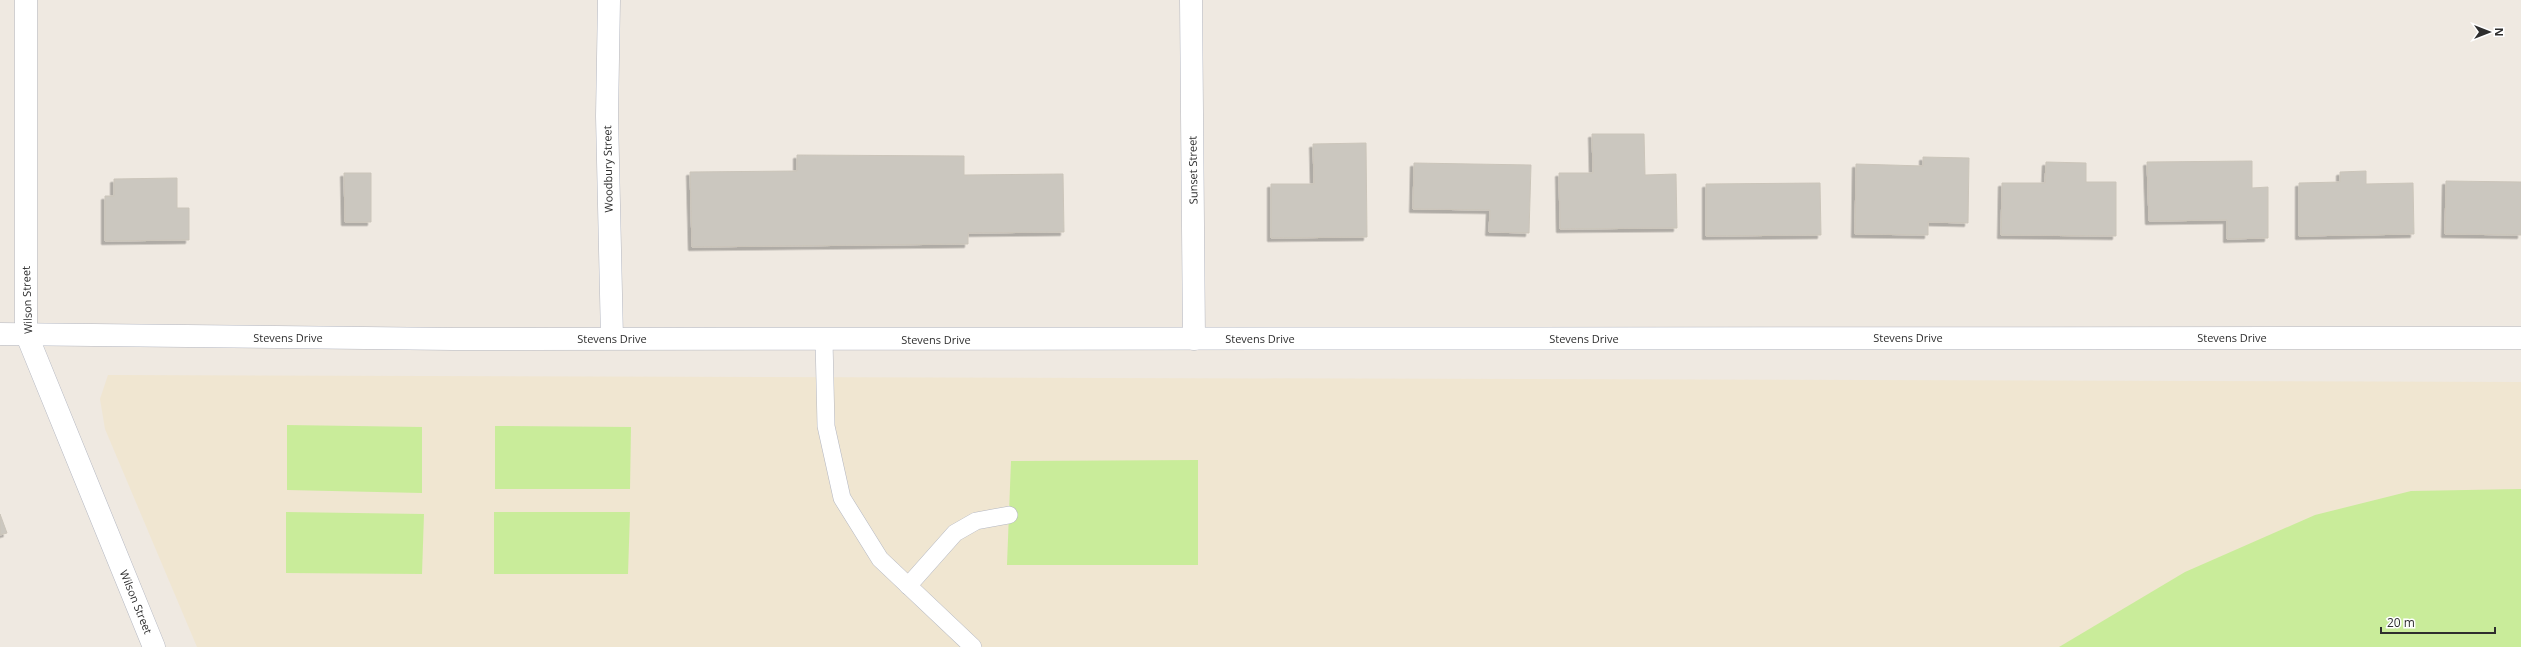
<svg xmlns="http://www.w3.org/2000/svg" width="2521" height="647" font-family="'Open Sans',sans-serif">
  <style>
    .education { fill: #f0e6d1 }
    .pitch { fill: #c9ec9a }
    .building { fill: #cbc7bf; stroke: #cbc5ba; filter: url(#shadow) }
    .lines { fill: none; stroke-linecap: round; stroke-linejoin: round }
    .service-casing { stroke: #b4b7c1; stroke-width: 18 }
    .minor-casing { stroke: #b4b7c1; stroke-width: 23 }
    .tertiary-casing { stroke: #b4b7c1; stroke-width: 23 }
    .service { stroke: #fff; stroke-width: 17 }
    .minor { stroke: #fff; stroke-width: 22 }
    .tertiary { stroke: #fff; stroke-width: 22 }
    .labels { text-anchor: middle; stroke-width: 3.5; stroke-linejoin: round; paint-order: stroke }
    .street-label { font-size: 11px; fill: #2e2e2e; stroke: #fff }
  </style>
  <defs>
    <filter id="shadow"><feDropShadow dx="-3.5" dy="3.5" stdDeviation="0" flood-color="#0004"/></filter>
  </defs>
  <rect width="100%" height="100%" fill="#efe9e1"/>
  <polygon class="education" points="108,375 2521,382 2521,647 197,647 105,429 100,399"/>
  <g class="pitch">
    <polygon points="287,425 422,427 422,493 287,490"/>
    <polygon points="495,426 631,427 630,489 495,489"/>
    <polygon points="1198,460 1198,565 1007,565 1011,461"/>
    <polygon points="2521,489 2521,647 2059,647 2185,572 2315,515 2411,491"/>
    <polygon points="286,512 424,514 422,574 286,573"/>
    <polygon points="494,512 630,512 628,574 494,574"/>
  </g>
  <g class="building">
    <polygon points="1592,134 1644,134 1645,175 1676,174 1677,228 1560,229 1559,173 1593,173"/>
    <polygon points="1366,143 1367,237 1271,238 1271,184 1314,184 1313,144"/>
    <polygon points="797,155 964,156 964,175 1063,174 1064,232 968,233 968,244 692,247 690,172 797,171"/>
    <polygon points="1923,157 1969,158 1968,223 1928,222 1928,235 1855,234 1856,164 1923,166"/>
    <polygon points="2252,161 2252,188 2268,187 2268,238 2227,239 2227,220 2149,221 2147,162"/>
    <polygon points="2046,162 2086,163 2086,182 2116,182 2116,236 2001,235 2002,183 2045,183"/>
    <polygon points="1414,163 1531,165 1529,233 1489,232 1490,210 1413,209"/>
    <polygon points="2366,171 2366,184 2413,183 2414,234 2299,236 2299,183 2340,182 2340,172"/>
    <polygon points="344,173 371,173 371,222 345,222"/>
    <polygon points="177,178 177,208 189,208 189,240 105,241 105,196 114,196 114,179"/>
    <polygon points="2446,181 2521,182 2521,235 2445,234"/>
    <polygon points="1820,183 1821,235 1706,236 1706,184"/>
    <polygon points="0,514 7,533 0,535"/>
  </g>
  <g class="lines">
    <g class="service-casing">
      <g id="service">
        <polyline points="824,340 826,426 842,498 880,559 973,647"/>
        <polyline points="908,586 955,533 976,521 1009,515"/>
      </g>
    </g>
    <g class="minor-casing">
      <g id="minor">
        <polyline points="609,0 607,116 612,338"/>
        <polyline points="1191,0 1194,339"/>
        <polyline points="26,333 26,0"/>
      </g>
    </g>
    <g class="tertiary-casing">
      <g id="tertiary">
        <polyline points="26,333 154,647"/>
        <polyline points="0,334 453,339 2521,338"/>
      </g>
    </g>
    <use href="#service" class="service"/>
    <use href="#minor" class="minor"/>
    <use href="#tertiary" class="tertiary"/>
  </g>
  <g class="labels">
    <g class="street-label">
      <text transform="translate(608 169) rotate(-91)" y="4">Woodbury Street</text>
      <text transform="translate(1193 170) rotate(-91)" y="4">Sunset Street</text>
      <text transform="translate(27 300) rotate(-92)" y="4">Wilson Street</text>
      <text x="288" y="342">Stevens Drive</text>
      <text x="1908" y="342">Stevens Drive</text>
      <text x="2232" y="342">Stevens Drive</text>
      <text x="612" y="343">Stevens Drive</text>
      <text x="1260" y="343">Stevens Drive</text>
      <text x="1584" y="343">Stevens Drive</text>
      <text x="936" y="344">Stevens Drive</text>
      <text transform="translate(136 602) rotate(68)" y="4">Wilson Street</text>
    </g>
  </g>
  <g transform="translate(2489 32) rotate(90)" stroke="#ffffff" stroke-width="3" paint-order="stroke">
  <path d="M0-3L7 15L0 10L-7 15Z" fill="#2e2e2e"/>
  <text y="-6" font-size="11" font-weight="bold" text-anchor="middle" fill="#2e2e2e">N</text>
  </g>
  <path d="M2381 627v6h114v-6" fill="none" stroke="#2e2e2e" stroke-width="2"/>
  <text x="2387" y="627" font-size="12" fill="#2e2e2e" stroke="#ffffff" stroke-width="3" paint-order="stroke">20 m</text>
</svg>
